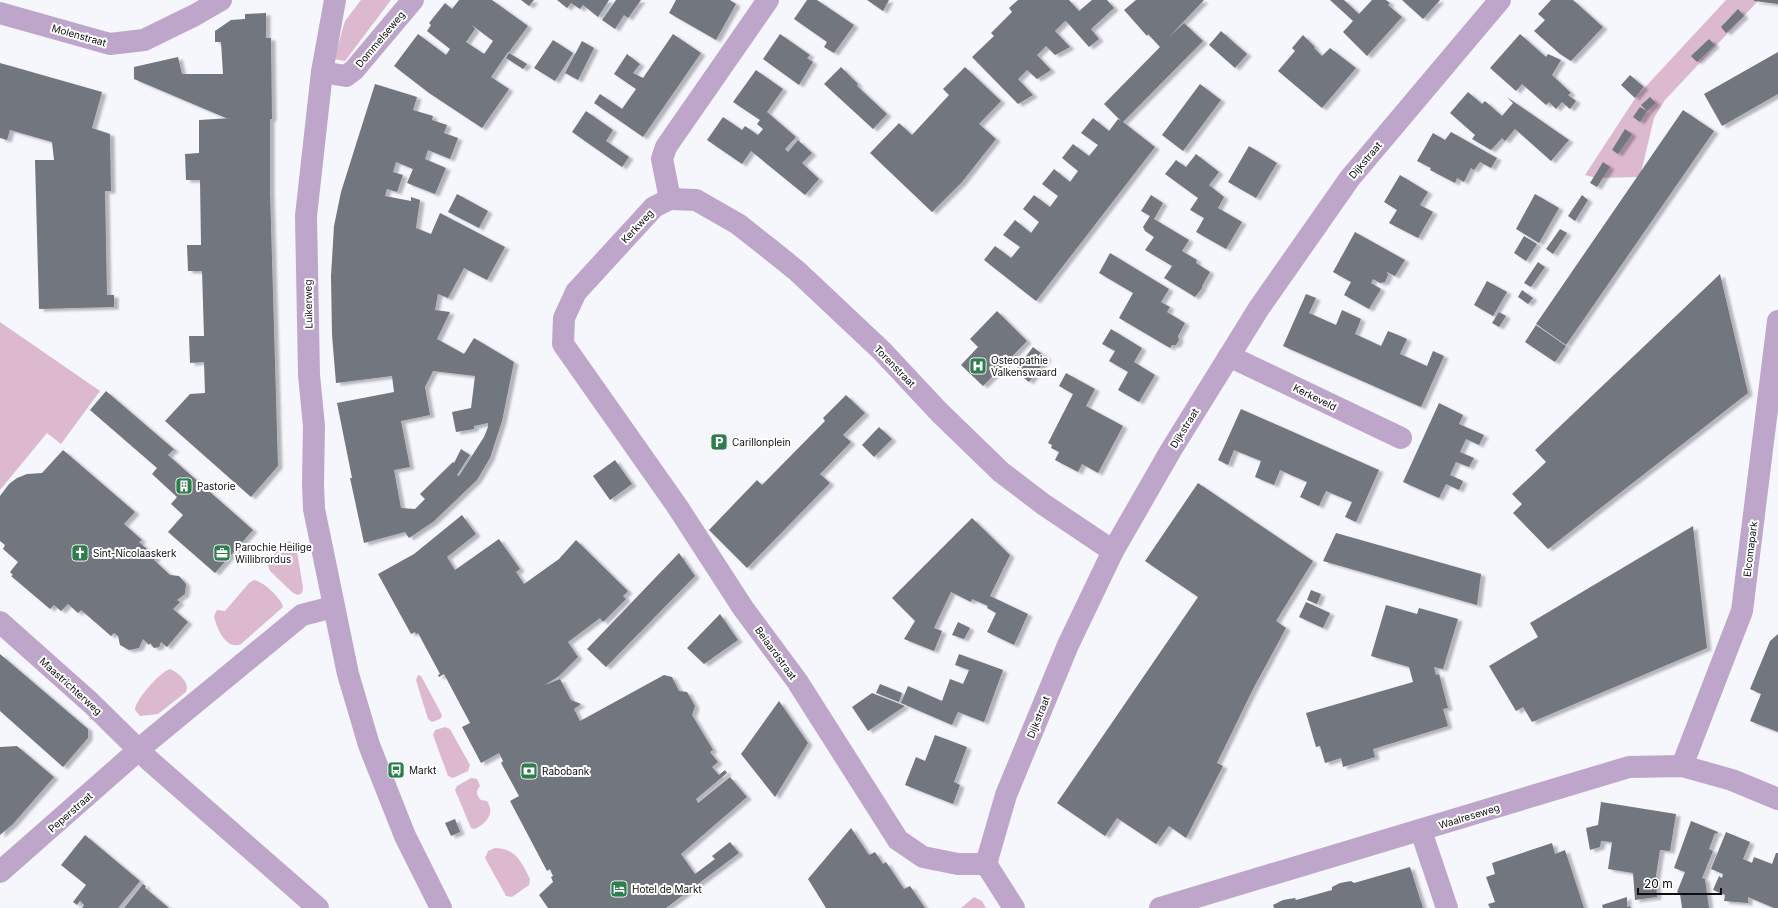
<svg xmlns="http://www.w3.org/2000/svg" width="1778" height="908" font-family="Inter,sans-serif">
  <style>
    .green { fill: #ddb9d0 }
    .building { fill: #71767f; fill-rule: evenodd; filter: url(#shadow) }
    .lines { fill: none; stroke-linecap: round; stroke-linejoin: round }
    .minor { stroke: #bda6ca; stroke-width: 22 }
    .labels { text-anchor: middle; stroke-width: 4; stroke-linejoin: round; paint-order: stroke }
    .street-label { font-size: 10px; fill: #0f0f13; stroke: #fff }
    .poi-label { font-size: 10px; fill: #0f0f13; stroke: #fff; text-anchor: start }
  </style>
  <defs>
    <filter id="shadow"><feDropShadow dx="4.5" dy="2.5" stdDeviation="1" flood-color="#0004"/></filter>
  </defs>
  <rect width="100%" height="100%" fill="#f6f6fd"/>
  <g class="green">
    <polygon points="361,0 391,0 345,61 334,59 345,21"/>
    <polygon points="1726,0 1759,0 1665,100 1654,118 1640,177 1596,178 1585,175 1636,97"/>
    <polygon points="0,322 100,391 61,444 47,433 0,490"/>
    <path d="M 289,541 L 294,543 L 296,546 L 303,587 L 302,593 L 298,595 L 293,593 L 270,571 L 268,565 C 271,557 281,544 289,541 Z"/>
    <path d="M 254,580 C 263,581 282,599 283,607 L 241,644 C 226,651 216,627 214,616 L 217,610 L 225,611 L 249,583 Z"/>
    <path d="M 170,669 C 179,673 190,683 186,692 L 158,714 L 140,716 L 135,710 C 134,701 161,671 170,669 Z"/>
    <polygon points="418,675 421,676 441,713 442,716 440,719 432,722 428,719 416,680"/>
    <polygon points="445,727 450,729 470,765 468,771 453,778 448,776 433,735 435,730"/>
    <path d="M 471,778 L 477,779 L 480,786 C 476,791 476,795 481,800 L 487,801 C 495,813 487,823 475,829 L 471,828 L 455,790 L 457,786 Z"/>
    <path d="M 495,848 C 516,848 522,863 530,879 L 529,885 L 512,897 L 506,896 L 485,858 L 488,851 Z"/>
    <polygon points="974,897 982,901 986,908 961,908"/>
  </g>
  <g class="building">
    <path d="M 459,0 L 492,0 L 528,26 L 509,52 L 508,52 L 491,77 L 509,89 L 482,128 L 429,93 L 394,66 L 418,34 L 446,55 L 450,49 L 427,31 L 431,25 L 429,23 L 445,3 L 452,9 ZM 472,25 L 493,41 L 484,54 L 466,42 L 475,29 Z"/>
    <polygon points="521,0 534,0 529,6"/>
    <polygon points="557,0 609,0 598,17 583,5 580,9 571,3 567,8"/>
    <polygon points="616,0 641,0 628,18 624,15 615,29 602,20"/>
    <polygon points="676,0 730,0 736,4 716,40 669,13"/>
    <polygon points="807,0 817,0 854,25 834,53 824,47 827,42 794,19"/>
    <polygon points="867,0 889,0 883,11"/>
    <polygon points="1018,0 1069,0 1079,11 1092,0 1107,0 1114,8 1091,29 1099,39 1089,47 1066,21 1064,22 1055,31 1070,47 1055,55 1046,46 1037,55 1051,70 1037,79 1027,70 1018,79 1033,95 1018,104 972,57 994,36 991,33 1012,12 1009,8"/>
    <polygon points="1136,0 1204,0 1169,37 1184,23 1203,41 1123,122 1155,147 1036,301 984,260 995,246 1011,258 1020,247 1003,235 1015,220 1031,233 1039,222 1023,209 1034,195 1050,207 1058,196 1042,184 1054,169 1070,182 1078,171 1062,158 1073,144 1089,156 1098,145 1081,133 1093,118 1109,131 1118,119 1121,121 1104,104 1160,47 1148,34 1147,36 1124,10"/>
    <polygon points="1330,0 1344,0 1359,14 1372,0 1386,0 1390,3 1388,5 1402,17 1367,56 1343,32 1353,21"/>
    <polygon points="1402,0 1440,0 1423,19"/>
    <polygon points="1551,0 1573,0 1603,27 1571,61 1560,54 1534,31 1545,20 1538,14"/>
    <polygon points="1754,0 1778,0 1778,4 1754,1"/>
    <polygon points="1738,9 1744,16 1726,33 1721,27"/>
    <polygon points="266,13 266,38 271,38 272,119 270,119 270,190 278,466 251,497 165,421 190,394 205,393 204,362 190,363 189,336 204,336 202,271 188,271 187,245 201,245 200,180 186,180 185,154 199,153 199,120 232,118 226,118 134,79 134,67 178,57 182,74 223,74 221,42 215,42 215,31 231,20 245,19 245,14"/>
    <polygon points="1221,31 1247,54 1235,68 1209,45"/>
    <polygon points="673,34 701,53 643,137 594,103 600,94 622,109 636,89 614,74 627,54 640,64 633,73 643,78"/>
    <polygon points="780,34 810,55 807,58 813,62 799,85 763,59"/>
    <polygon points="1520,34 1546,57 1548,54 1561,60 1552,75 1571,93 1568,95 1576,101 1570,109 1562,102 1556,109 1549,102 1546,105 1522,84 1516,91 1490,68"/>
    <polygon points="1303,35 1315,47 1314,48 1322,56 1330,48 1356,68 1322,108 1278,71 1295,51 1292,48"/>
    <polygon points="1709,39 1715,45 1697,62 1691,56"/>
    <polygon points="553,40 573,53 555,81 534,68"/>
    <polygon points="582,41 594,48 578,80 565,73"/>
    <polygon points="1778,52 1778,94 1722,126 1704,94"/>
    <polygon points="509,53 527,64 523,69 506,58"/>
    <polygon points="0,63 102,92 92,128 110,134 111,191 105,191 107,295 114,295 114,307 39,309 35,160 54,160 52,142 10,130 7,140 0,138"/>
    <polygon points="841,67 858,84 857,86 887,114 873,129 824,84"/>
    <polygon points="965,67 1001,101 979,124 996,139 962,182 932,212 870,153 899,123 912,135 949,95 943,89"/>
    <polygon points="756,70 783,89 767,112 796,137 785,149 788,152 798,140 812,153 802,163 819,179 805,195 751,151 742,164 707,140 723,117 742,130 745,126 758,135 763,129 757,124 760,120 733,102"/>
    <polygon points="1630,75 1644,87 1635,98 1621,85"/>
    <path d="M 375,84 L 417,97 L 413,110 L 433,116 L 432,120 L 447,125 L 444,133 L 458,138 L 450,159 L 428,150 L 425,159 L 446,168 L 435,194 L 407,183 L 413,169 L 396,162 L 393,172 L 403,175 L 397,192 L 387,189 L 385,196 L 411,201 L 411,197 L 420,200 L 416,228 L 431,234 L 440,213 L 505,247 L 487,280 L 464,268 L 448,298 L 438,294 L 435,310 L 450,312 L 437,339 L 464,354 L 474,338 L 514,362 L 502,421 L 490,458 L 477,480 L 433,522 L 409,538 L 405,532 L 364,543 L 350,478 L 352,478 L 337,403 L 394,392 L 392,376 L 336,383 L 332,335 L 331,276 L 334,226 L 341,192 ZM 433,371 L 475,376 L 471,408 L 452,412 L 456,432 L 474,429 L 474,426 L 488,423 L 488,427 L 484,437 L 459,476 L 457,475 L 470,455 L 461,449 L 454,463 L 453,462 L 420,494 L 425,499 L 415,509 L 401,508 L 394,470 L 410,467 L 401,421 L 430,415 L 425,387 Z"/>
    <polygon points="1200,84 1221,100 1183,151 1162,135"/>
    <polygon points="1468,92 1482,104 1485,101 1502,116 1513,103 1507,97 1569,140 1551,161 1515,129 1505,141 1502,138 1491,150 1472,139 1475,135 1450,113"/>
    <polygon points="1650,97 1656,103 1647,111 1640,122 1633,117 1640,107 1647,111 1641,105"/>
    <polygon points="1683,110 1714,131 1566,345 1536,324"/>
    <polygon points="586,111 613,130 606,141 629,157 622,167 572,132"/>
    <polygon points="1625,129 1632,134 1618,154 1612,150"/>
    <polygon points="1451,132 1497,158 1491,168 1480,162 1474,170 1471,168 1464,182 1457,178 1455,183 1430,170 1431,168 1417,161 1433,133 1445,140"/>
    <polygon points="1249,146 1277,163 1256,198 1228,182"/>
    <polygon points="1196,154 1219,172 1209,185 1224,197 1218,208 1242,222 1226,249 1196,232 1204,218 1190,210 1198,198 1165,174 1176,160 1186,167"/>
    <polygon points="1603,162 1610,167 1597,187 1590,183"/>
    <polygon points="1400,175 1428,192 1420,205 1433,212 1418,238 1389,223 1397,210 1384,202"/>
    <polygon points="457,194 488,211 479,228 448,212"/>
    <polygon points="1535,194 1559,208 1539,243 1516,229"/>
    <polygon points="1151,195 1163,203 1154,219 1189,240 1182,251 1197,260 1196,263 1210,272 1202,286 1202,288 1195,297 1164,278 1172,266 1145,250 1154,237 1145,231 1143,227 1150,216 1141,211"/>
    <polygon points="1582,195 1588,200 1575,221 1568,216"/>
    <polygon points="1560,229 1567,233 1553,254 1546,249"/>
    <polygon points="1355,232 1405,260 1395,276 1387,272 1388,275 1385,282 1380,283 1373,279 1371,283 1381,289 1369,309 1344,295 1351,282 1333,272"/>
    <polygon points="1524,236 1537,244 1526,261 1514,253"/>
    <polygon points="1110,253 1169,289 1161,302 1170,307 1167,312 1185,323 1178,336 1179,340 1176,345 1172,345 1170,348 1119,318 1133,293 1099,273"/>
    <polygon points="1538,262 1545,267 1531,287 1524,283"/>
    <polygon points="1720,274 1748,393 1548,549 1513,513 1522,504 1512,494 1546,462 1535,450"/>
    <polygon points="1487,281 1507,292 1493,316 1474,305"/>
    <polygon points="1522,290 1533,298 1528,304 1518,297"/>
    <polygon points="1306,294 1316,298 1309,313 1336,325 1342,310 1361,319 1355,334 1381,346 1388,331 1398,335 1407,339 1400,354 1427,366 1433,351 1444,356 1421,407 1283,346"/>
    <polygon points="997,311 1027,341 983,386 961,365 978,347 970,339"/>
    <polygon points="1499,312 1506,316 1499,327 1492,323"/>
    <polygon points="1536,325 1566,346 1555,362 1525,342"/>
    <polygon points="1111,329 1142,348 1134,362 1155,375 1139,402 1118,390 1128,372 1109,361 1115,351 1102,344"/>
    <polygon points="1033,347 1047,358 1029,382 1015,371"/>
    <polygon points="1066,373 1095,389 1086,406 1123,426 1098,473 1082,464 1078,472 1055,460 1059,452 1051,448 1052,445 1048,443 1073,394 1059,386"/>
    <polygon points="106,391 176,451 173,450 168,455 253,530 215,573 168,532 183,515 171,504 177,497 152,474 157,468 90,410"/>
    <polygon points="846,395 865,413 843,435 851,442 820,474 830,483 747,568 709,530 757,480 762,485 825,421 823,418"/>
    <polygon points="1439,403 1463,415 1459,424 1484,435 1479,445 1466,439 1460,452 1474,458 1469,467 1456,462 1450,475 1463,481 1459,490 1446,484 1439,498 1403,482"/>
    <polygon points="1241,409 1379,470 1356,522 1345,517 1352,502 1326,491 1319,506 1300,497 1307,482 1293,476 1280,470 1274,485 1255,477 1261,461 1234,450 1228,465 1218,460"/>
    <polygon points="879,427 892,439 874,457 862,445"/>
    <polygon points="63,450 135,512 124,524 142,540 139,542 156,557 154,560 170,575 179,576 186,584 185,594 177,600 180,602 173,609 188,622 167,647 161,642 159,647 154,648 150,643 149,645 143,639 139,648 129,650 120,645 118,636 114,633 111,636 81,610 78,613 68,604 61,611 54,605 50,609 11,576 13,575 10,572 18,562 3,549 5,545 0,541 0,496 9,484 17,478 27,474 42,473"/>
    <polygon points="615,460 632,484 610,500 593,476"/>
    <polygon points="1198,483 1313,561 1276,621 1286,628 1253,689 1217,763 1223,766 1186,838 1169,826 1156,844 1117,818 1105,836 1057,803 1198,597 1145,561"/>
    <polygon points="462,515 476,534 447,557 455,570 499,539 520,569 516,572 524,584 559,559 576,540 628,591 623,596 626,599 603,622 600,618 568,642 578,657 559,676 545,685 560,679 571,700 581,704 574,709 580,721 664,675 672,677 679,691 687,692 695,706 692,715 713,750 710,752 718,762 712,767 719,775 725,770 727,773 696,799 698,803 730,777 747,797 681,854 695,874 715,859 712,856 730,842 739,853 666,908 548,908 539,895 553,882 551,877 553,876 550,869 547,871 510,801 519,796 501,763 503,761 499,753 481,763 462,727 470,723 444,674 439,677 438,675 440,674 418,633 416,634 415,632 411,634 378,574 414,554"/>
    <polygon points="972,518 1010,555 990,596 1028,614 1014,645 987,632 996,613 987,608 988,606 972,599 971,602 951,592 934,628 942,631 934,651 904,639 915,621 892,598"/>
    <polygon points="1693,526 1707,648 1532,722 1523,707 1516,711 1489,666 1538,637 1530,623"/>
    <polygon points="1336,533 1481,574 1477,605 1323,561"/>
    <polygon points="679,553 695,576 606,667 587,649"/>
    <polygon points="1311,590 1321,594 1317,604 1307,600"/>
    <polygon points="1306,602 1330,613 1323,628 1299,617"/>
    <polygon points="1386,605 1417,614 1419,608 1458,619 1443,669 1434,667 1436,675 1439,674 1448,708 1443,709 1448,726 1373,749 1375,757 1343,767 1341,758 1325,763 1320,746 1316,747 1306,713 1413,682 1409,667 1371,656"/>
    <polygon points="720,614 738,640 704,664 687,648"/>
    <polygon points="958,622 970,628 964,639 952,635"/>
    <polygon points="1778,634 1778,732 1750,721 1761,694 1750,689 1770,641"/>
    <polygon points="0,654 88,729 88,738 63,767 0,711"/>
    <polygon points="959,654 1003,670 984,722 958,712 952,725 901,703 908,686 942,701 950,679 963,684 969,670 955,665"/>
    <polygon points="880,684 902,693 899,702 876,693"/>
    <polygon points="872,693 905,706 868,731 852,707"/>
    <polygon points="779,701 808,743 775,797 741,754"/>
    <polygon points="935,735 967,747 954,782 960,785 953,804 905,785 916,757 925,761"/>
    <polygon points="17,746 54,777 13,824 0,835 0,747"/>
    <polygon points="1601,802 1676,814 1670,851 1660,850 1655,882 1656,882 1657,897 1635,900 1633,873 1608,869 1612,842 1601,841 1600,847 1590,850 1586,828 1598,825"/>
    <polygon points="455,819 460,832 451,836 445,823"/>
    <polygon points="1691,821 1718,832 1717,834 1715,833 1709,849 1713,851 1702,878 1705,879 1709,908 1682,908 1680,894 1677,892 1685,872 1674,868"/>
    <polygon points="851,828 869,855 875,852 883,864 886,862 904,889 910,886 925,908 826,908 808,879"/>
    <polygon points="1726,832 1750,842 1743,859 1752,863 1754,857 1772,864 1776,853 1778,853 1778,908 1774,908 1748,897 1748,903 1724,901 1725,895 1713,890 1719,876 1722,878 1723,874 1711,869"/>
    <polygon points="85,835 140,881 118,908 82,908 84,905 80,901 77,905 73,902 86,885 61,865"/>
    <polygon points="1552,843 1555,854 1565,850 1584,908 1490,908 1488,904 1495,902 1486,877 1495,874 1492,863"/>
    <polygon points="1410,867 1423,908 1274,908 1273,905 1283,900 1295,898 1296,900 1332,890 1332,887 1340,883 1351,881 1354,883"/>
    <polygon points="143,884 146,886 145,888 169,908 124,908"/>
    <polygon points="1627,897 1627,907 1630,906 1631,908 1603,908 1602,905"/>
  </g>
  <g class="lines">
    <g class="minor">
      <polyline points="335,0 322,72 306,216 309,375 314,426 313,484 314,509 348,674 369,745 405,836 441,908"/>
      <polyline points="0,13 110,44 144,40 195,15 221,0"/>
      <polyline points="322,72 346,76 354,70 413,0"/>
      <polyline points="670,199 654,207 576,292 564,318 563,344 677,506 743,608 797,681 898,840 923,857 958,864 986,864"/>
      <polyline points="670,199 696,200 738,224 771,250 797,271 882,351 939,412 1001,472 1043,504 1113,551"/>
      <polyline points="670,199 662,159 666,147 768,0"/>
      <polyline points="1229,356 1401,438"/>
      <polyline points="0,622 91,703 150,761 318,908"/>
      <polyline points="1682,766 1742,611 1778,321"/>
      <polyline points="1421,831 1447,908"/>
      <polyline points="0,872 150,740 302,615 333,607"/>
      <polyline points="1014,908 986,864 1006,795 1068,645 1113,551 1171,450 1259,308 1350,178 1500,0"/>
      <polyline points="1160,908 1629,767 1682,766 1732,780 1778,799"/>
    </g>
  </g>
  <defs>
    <g id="hospital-square" transform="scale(0.9)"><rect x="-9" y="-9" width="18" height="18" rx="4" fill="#2e7d4d" stroke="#fff"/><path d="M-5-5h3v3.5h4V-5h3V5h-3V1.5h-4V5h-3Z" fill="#fff"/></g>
    <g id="parking-square" transform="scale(0.9)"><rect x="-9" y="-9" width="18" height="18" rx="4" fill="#2e7d4d" stroke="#fff"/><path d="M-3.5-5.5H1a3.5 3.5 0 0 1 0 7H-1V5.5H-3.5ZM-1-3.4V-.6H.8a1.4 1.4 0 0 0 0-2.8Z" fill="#fff"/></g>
    <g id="building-square" transform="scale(0.9)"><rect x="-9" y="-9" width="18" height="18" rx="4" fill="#2e7d4d" stroke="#fff"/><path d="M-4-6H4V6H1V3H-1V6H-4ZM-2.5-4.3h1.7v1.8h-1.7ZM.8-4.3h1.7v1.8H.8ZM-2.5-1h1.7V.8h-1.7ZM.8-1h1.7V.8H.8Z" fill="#fff"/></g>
    <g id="church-square" transform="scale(0.9)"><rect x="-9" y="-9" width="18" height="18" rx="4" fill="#2e7d4d" stroke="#fff"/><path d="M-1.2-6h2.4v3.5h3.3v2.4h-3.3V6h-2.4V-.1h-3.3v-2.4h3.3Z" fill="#fff"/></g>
    <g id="office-square" transform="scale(0.9)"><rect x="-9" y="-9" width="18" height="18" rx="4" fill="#2e7d4d" stroke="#fff"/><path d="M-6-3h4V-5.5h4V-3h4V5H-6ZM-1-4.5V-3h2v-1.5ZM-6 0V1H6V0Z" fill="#fff"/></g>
    <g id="bus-square" transform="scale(0.9)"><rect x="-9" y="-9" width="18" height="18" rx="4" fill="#2e7d4d" stroke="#fff"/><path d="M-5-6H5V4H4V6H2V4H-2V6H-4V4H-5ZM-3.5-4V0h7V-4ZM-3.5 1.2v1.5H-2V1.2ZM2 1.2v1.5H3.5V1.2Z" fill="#fff"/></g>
    <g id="bank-square" transform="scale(0.9)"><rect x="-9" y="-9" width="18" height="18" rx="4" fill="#2e7d4d" stroke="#fff"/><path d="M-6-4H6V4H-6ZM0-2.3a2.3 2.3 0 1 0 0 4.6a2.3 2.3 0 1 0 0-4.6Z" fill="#fff"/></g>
    <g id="hotel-square" transform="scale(0.9)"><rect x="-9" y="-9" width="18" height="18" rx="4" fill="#2e7d4d" stroke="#fff"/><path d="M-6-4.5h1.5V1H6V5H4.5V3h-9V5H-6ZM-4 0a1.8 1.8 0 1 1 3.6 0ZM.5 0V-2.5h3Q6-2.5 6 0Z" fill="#fff"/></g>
  </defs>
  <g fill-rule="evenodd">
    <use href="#hospital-square" x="978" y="366"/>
    <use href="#parking-square" x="719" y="442"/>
    <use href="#building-square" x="184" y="486"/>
    <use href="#church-square" x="80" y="553"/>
    <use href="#office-square" x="222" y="553"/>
    <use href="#bus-square" x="396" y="770"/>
    <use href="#bank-square" x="529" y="771"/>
    <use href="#hotel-square" x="619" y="889"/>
  </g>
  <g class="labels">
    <g class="street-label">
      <text transform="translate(79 35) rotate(16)" y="4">Molenstraat</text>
      <text transform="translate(380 39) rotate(-50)" y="4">Dommelseweg</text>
      <text transform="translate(1365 160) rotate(-50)" y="4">Dijkstraat</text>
      <text transform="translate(637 226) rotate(-47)" y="4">Kerkweg</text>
      <text transform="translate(308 304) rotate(-91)" y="4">Luikerweg</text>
      <text transform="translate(895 366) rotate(46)" y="4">Torenstraat</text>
      <text transform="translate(1315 397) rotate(26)" y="4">Kerkeveld</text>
      <text transform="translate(1184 428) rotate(-58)" y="4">Dijkstraat</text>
      <text transform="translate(1750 549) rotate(-83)" y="4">Elcomapark</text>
      <text transform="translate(776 653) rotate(54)" y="4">Beiaardstraat</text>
      <text transform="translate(71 686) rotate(42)" y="4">Maastrichterweg</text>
      <text transform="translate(1038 717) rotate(-68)" y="4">Dijkstraat</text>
      <text transform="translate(70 812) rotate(-41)" y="4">Peperstraat</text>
      <text transform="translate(1469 816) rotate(-17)" y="4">Waalreseweg</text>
    </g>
    <g class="poi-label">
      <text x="991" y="364">Osteopathie<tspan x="991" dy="12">Valkenswaard</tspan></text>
      <text x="732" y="446">Carillonplein</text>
      <text x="197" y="490">Pastorie</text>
      <text x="235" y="551">Parochie Heilige<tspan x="235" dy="12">Willibrordus</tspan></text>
      <text x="93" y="557">Sint-Nicolaaskerk</text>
      <text x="409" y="774">Markt</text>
      <text x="542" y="775">Rabobank</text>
      <text x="632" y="893">Hotel de Markt</text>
    </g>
  </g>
  <path d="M1638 888v6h83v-6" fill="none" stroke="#0f0f13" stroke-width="2"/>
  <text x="1644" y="888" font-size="12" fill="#0f0f13" stroke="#ffffff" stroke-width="3" paint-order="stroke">20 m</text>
</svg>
